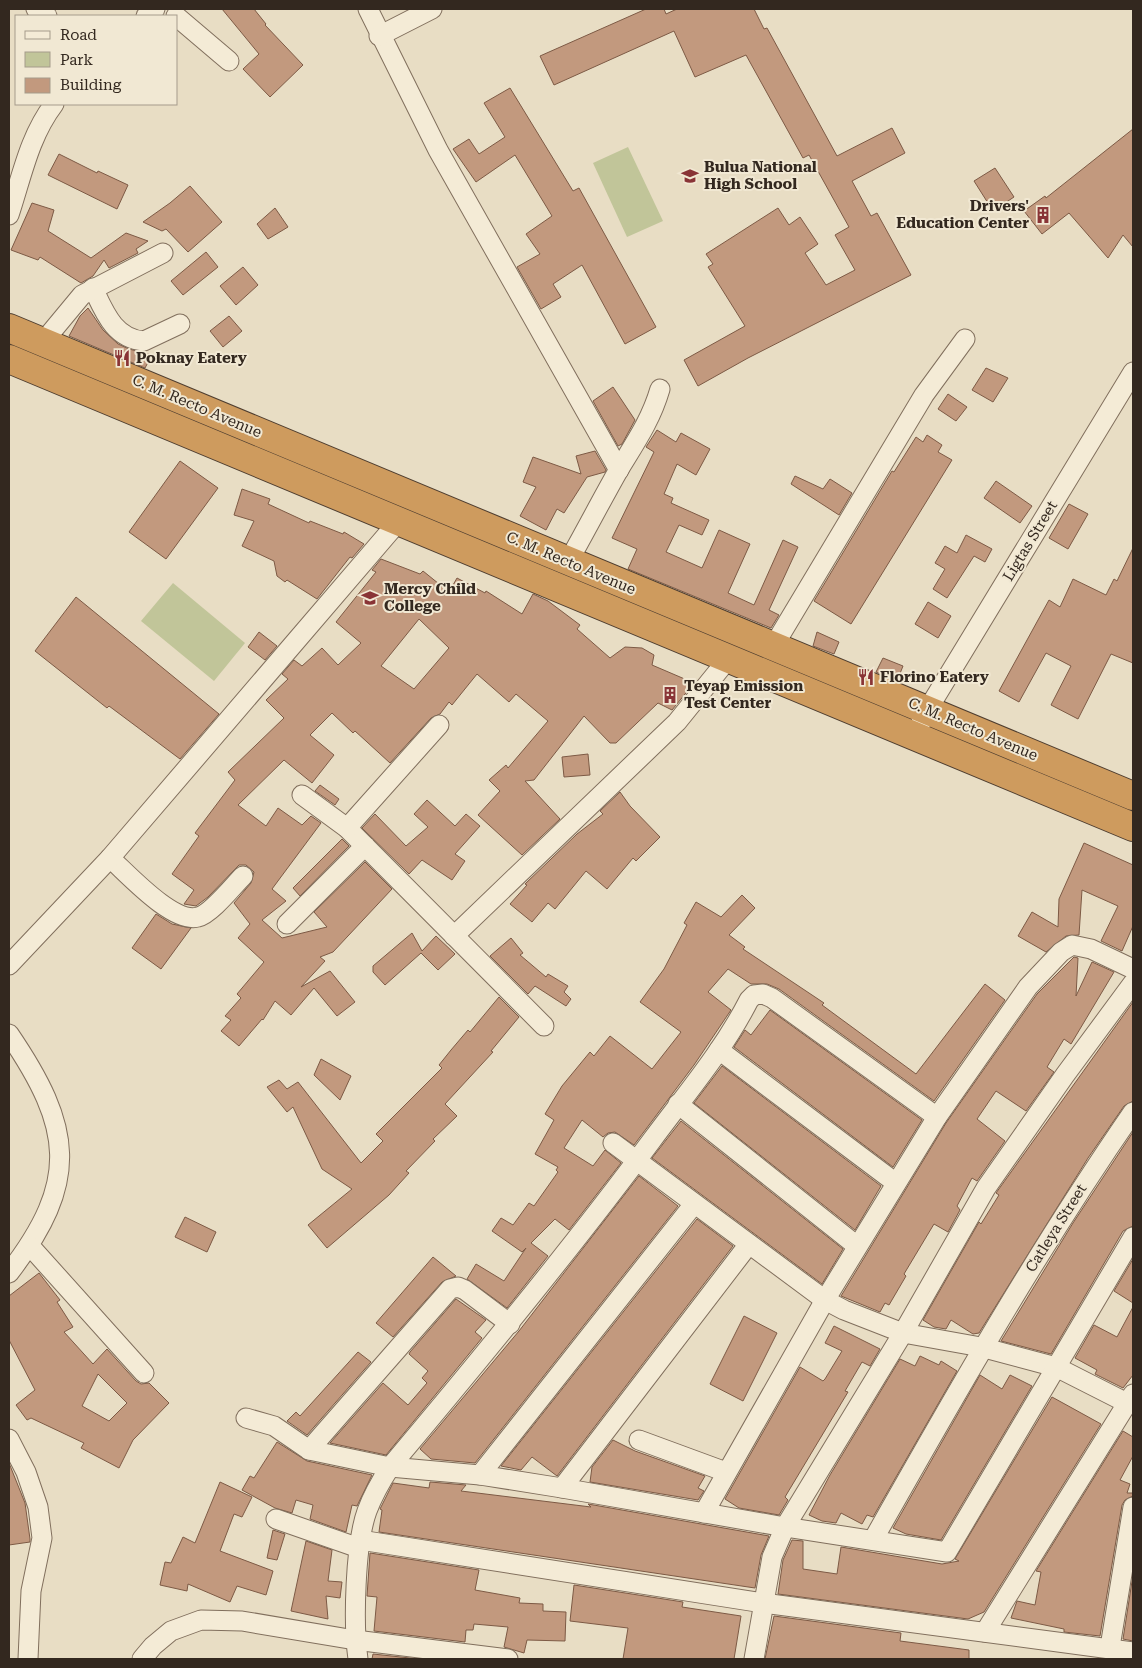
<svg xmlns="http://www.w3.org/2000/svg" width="1142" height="1668" font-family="'Roboto Serif',serif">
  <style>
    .green { fill: #c1c599 }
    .building { fill: #c2997e; stroke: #7d5a45; fill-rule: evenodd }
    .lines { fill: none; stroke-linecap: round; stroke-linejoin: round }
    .minor-casing { stroke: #816f5d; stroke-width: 21 }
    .highway-casing { stroke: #4f3e30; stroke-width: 30 }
    .minor { stroke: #f4ebd6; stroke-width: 19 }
    .highway { stroke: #ce9b5e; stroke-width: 28 }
    .labels { text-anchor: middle; stroke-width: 4; stroke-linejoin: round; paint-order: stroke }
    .poi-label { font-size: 15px; font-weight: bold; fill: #33281f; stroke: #f1e8d3; text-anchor: start }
    .street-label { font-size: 15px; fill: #33281f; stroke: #f1e8d3 }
  </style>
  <rect width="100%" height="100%" fill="#e8ddc4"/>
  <g class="green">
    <polygon points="628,147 663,221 627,237 593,163"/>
    <polygon points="173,583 245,643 214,681 141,621"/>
  </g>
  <g class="building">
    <polygon points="222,9 254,9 266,24 265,25 303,65 270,97 243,69 259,54"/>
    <polygon points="646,9 664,9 666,14 677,9 754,9 764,29 767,28 837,156 892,128 905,153 852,181 871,216 877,213 911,275 748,358 698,386 684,360 745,326 708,267 713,264 706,254 778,208 789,225 800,217 818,244 805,253 826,285 855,270 835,235 849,227 809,155 803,158 746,55 695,77 674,31 554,85 540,56"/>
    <polygon points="510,88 573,191 579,188 656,327 625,344 582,265 553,284 561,297 541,309 517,267 540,254 526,234 552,216 515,155 476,182 453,149 469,139 479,154 505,137 484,103"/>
    <polygon points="1133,129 1133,247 1123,235 1108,258 1069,213 1042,234 1024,211 1045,196 1046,198"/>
    <polygon points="59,154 97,173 98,171 128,185 117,209 48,175"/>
    <polygon points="995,168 1014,197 993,211 974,181"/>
    <polygon points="190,186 222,222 188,252 166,229 162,231 143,222 170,203"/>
    <polygon points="32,203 54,210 48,231 91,258 126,233 148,241 136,249 138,253 109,268 104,260 93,276 81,283 40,257 38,260 11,250"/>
    <polygon points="275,208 288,227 268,239 257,224"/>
    <polygon points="206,252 218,267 183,295 171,281"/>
    <polygon points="243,267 258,285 236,305 220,286"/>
    <polygon points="88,308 103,330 118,344 129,349 152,355 145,368 69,336 80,316"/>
    <polygon points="229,316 242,331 223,347 210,331"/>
    <polygon points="986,368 1008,378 993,402 972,390"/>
    <polygon points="613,387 635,420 622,444 618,446 593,401"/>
    <polygon points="948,394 967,407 956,421 938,409"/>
    <polygon points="657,430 676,442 681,433 710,449 696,475 677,464 664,494 673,498 671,503 709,520 702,535 679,525 666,552 702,568 719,530 750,544 728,593 754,605 783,540 798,547 769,610 779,615 771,628 628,569 637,549 612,538 654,452 646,447"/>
    <polygon points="927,435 942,445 938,452 952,460 851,624 814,601 892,471 894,472 916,437 923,442"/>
    <polygon points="595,451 606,470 605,472 587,477 564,513 557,509 546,530 520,516 536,487 523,482 533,457 581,474 576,456"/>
    <polygon points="180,461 218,488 166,559 129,532"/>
    <polygon points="795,476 823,489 830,479 852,493 839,515 791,484"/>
    <polygon points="996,481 1032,506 1020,523 984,498"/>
    <polygon points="242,489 270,499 268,504 309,523 310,521 343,534 344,532 364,544 352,558 350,557 317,599 287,580 285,582 277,576 274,561 242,546 254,521 234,515"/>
    <polygon points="1069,504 1088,514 1068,549 1049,538"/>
    <polygon points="966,535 992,549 985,562 974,556 947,598 933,589 945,569 935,563 945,546 957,553"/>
    <polygon points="1133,548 1133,663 1111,654 1078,719 1051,705 1071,666 1046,653 1019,702 999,691 1049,600 1060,607 1073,579 1106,595 1114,579 1117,581"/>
    <path d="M 381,559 L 420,574 L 423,571 L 449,592 L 457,578 L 485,593 L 486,591 L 522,614 L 533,594 L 548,601 L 580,625 L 577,629 L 610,658 L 625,647 L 642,648 L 654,655 L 652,665 L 694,683 L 672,710 L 658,703 L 616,743 L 610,743 L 584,716 L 534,780 L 525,781 L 560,819 L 522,855 L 478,815 L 500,791 L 489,780 L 506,765 L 508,768 L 548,721 L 516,694 L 509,702 L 477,674 L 452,705 L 449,702 L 440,714 L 431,718 L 390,763 L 355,731 L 353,733 L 332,713 L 310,735 L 334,755 L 312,783 L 284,760 L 238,805 L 266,826 L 278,808 L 302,825 L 311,816 L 321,823 L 272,889 L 286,901 L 262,920 L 282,938 L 327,927 L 314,912 L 365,862 L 392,889 L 333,952 L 320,957 L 325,961 L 301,987 L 330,971 L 355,1002 L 337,1016 L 314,988 L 291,1015 L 275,1001 L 263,1020 L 262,1019 L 239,1046 L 221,1031 L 231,1020 L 225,1016 L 241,998 L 237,994 L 264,962 L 238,938 L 250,924 L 234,903 L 251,883 L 254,872 L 246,865 L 239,865 L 208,897 L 196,906 L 184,904 L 194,890 L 172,874 L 199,836 L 195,833 L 235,780 L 228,772 L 284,718 L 266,700 L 288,679 L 282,674 L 294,660 L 302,666 L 322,648 L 338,665 L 361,643 L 336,622 L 376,572 L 372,570 ZM 419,619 L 449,648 L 414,689 L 381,666 Z"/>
    <polygon points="76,597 219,714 180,759 109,706 107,708 35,651"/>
    <polygon points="928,602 951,616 938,638 915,624"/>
    <polygon points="259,632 277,646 265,660 248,647"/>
    <polygon points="817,632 839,642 834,654 813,646"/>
    <polygon points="883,658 903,666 897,681 876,672"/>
    <polygon points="588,754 590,775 564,777 562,757"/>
    <polygon points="320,785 339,799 335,805 315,791"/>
    <polygon points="620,792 630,806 660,837 636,861 633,858 607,889 586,871 555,909 548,903 532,922 510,904 527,885 525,884 577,834 603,814 600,811"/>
    <polygon points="427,800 455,826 466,814 480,826 455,854 465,861 452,880 422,860 409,874 362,828 375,814 406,846 428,827 414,814"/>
    <polygon points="342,839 349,846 300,896 293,888"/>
    <polygon points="1084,843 1133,865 1133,926 1122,951 1101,941 1118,906 1082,890 1079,935 1066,936 1046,952 1018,936 1032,912 1058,927 1059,899"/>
    <polygon points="742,895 755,908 729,935 745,947 743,949 824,1003 822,1005 916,1074 985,984 1005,1000 934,1101 779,989 767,984 751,984 728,969 708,992 731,1010 694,1065 634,1145 615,1132 608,1133 603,1137 582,1120 564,1148 593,1166 605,1150 621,1163 569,1230 555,1219 531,1243 548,1256 507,1308 467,1279 476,1264 504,1281 526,1248 522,1252 492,1231 501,1218 513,1225 529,1203 534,1206 558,1172 556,1170 558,1167 535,1154 554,1120 545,1114 562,1086 590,1052 594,1056 610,1036 652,1069 681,1032 640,1002 664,969 687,925 684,923 696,902 721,917"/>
    <polygon points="156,914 172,924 191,928 161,969 132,948"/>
    <polygon points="412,933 422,951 436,936 455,954 438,970 421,953 385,985 373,972 373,966"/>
    <polygon points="511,938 523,953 520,955 546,977 548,974 568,986 564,992 571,999 566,1006 535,986 528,994 490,956"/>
    <polygon points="1074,957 1078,958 1076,996 1092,962 1114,972 1071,1044 1064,1039 1047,1067 1054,1072 1026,1111 996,1091 977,1119 1005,1141 977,1181 972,1178 957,1206 960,1210 948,1232 934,1224 904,1274 906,1276 889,1305 885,1303 880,1312 841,1296 946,1123 1037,994"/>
    <polygon points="499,997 519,1017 491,1051 493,1052 445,1104 457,1116 433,1139 435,1141 406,1171 409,1173 389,1195 327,1248 308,1225 352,1189 322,1169 293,1107 287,1112 267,1087 279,1080 287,1089 298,1082 361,1163 383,1141 376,1134 442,1068 439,1065 451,1050 468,1030 470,1032"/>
    <polygon points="1133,1002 1133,1101 1124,1106 1088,1158 979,1333 973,1334 951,1320 946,1329 934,1327 923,1320 979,1222 981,1224 999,1195 996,1193"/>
    <polygon points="770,1010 922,1120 893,1167 734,1047 745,1030 751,1035"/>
    <polygon points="321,1059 351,1076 340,1100 314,1075"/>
    <polygon points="722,1066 881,1186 855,1230 694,1103"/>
    <polygon points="681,1121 843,1249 822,1284 652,1158"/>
    <polygon points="1133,1132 1133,1226 1123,1231 1051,1354 1001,1341 1073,1223"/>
    <polygon points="639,1176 678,1206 475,1463 431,1459 420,1449 519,1331"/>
    <polygon points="185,1217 216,1232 207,1252 175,1237"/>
    <polygon points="697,1219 733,1246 557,1476 532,1457 521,1470 501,1466"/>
    <polygon points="433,1257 456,1276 442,1282 393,1337 376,1323"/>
    <polygon points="1133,1259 1133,1303 1114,1291"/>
    <path d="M 39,1273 L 60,1300 L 57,1302 L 73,1327 L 64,1332 L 93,1364 L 107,1349 L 136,1381 L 141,1384 L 149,1383 L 169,1403 L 133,1440 L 119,1468 L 81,1448 L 84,1443 L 31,1418 L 27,1420 L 16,1405 L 35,1390 L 9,1340 L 9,1296 ZM 98,1374 L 127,1403 L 109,1421 L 82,1406 Z"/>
    <polygon points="456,1299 486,1320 475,1332 482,1338 386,1455 330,1443 383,1383 408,1405 427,1383 422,1378 428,1371 409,1354 410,1352"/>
    <polygon points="1133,1307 1133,1375 1123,1388 1095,1374 1097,1370 1075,1358 1094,1325 1117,1337"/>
    <polygon points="744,1316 777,1333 743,1401 710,1384"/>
    <polygon points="834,1326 880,1349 870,1366 862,1362 845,1391 848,1392 785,1497 788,1500 779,1515 739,1508 725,1499 800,1367 823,1381 825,1379 842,1351 825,1343"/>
    <polygon points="358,1352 371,1362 307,1435 287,1421 296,1412 300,1416"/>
    <polygon points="920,1356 939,1365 941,1361 957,1371 873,1517 867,1515 862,1524 841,1513 836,1523 822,1521 809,1515 830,1475 900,1359 915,1366"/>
    <polygon points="980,1375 1002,1389 1010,1375 1032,1386 941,1540 906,1534 893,1528"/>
    <polygon points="1052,1397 1101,1424 984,1612 968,1619 778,1594 783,1560 792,1540 803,1541 803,1569 837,1574 841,1547 942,1564 959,1561 955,1559"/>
    <polygon points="1123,1431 1133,1437 1133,1456 1120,1480 1130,1484 1127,1493 1133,1493 1133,1496 1125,1500 1122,1505 1100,1636 1064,1632 1064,1629 1011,1618 1017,1601 1035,1605 1041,1572 1036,1571"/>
    <polygon points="613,1440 635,1451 705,1476 698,1488 704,1491 698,1500 590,1482 592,1467"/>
    <polygon points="277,1442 307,1461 372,1475 357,1506 352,1505 346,1532 310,1519 313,1505 296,1500 292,1513 275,1508 242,1490 250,1476 254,1478"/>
    <polygon points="9,1463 25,1503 30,1539 30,1542 9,1545"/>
    <polygon points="220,1482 252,1497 242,1517 234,1514 220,1551 273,1571 266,1595 237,1586 230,1602 188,1584 187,1591 160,1585 165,1562 171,1563 183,1537 195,1543"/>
    <polygon points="430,1482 466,1485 461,1491 591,1507 588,1504 769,1536 761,1555 755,1588 379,1532 382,1510 380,1509 393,1483 429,1488"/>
    <polygon points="273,1530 285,1534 277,1560 267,1558"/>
    <polygon points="306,1541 332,1550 328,1581 342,1582 340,1598 326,1596 328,1619 291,1611"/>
    <polygon points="370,1553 479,1570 475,1590 520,1598 519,1603 543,1604 543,1611 566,1612 565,1641 527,1640 524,1653 504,1647 508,1627 474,1624 473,1630 466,1630 465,1642 374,1631 377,1597 367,1596"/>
    <polygon points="1133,1575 1133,1641 1123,1639"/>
    <polygon points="574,1585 683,1602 682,1607 741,1616 734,1659 623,1659 628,1628 570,1621"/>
    <polygon points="774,1616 901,1633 900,1641 969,1650 969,1659 765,1659"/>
    <polygon points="373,1654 419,1659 372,1659"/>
  </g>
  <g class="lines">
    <g class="minor-casing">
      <g id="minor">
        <polyline points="36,9 47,16"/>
        <polyline points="368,9 438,150 619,470"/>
        <polyline points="146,16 155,9"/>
        <polyline points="176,16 229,61"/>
        <polyline points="379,36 432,9"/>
        <path d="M 9,215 C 22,176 29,137 54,104"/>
        <path d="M 93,288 C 104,311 114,339 144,341 L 180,324"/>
        <polyline points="43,342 82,295 163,253"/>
        <path d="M 568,562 C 585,532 601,501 618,471 C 635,443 651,420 660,389"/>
        <polyline points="773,647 924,395 965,339"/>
        <polyline points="914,736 928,709 1133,372"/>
        <polyline points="302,795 347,828 544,1026"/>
        <polyline points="347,828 439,725"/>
        <path d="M 110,858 C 128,874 173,924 198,917 C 211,914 233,886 243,876"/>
        <polyline points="287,924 365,846"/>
        <polyline points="454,936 677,722 728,659"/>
        <polyline points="9,965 110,858 398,522"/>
        <path d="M 9,1034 C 73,1128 80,1181 9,1273"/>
        <polyline points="719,1050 896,1183"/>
        <polyline points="678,1104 857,1246"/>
        <polyline points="613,1143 825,1300 844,1310 903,1333 981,1347 1056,1367 1127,1403"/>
        <polyline points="30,1246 144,1373"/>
        <polyline points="510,1324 465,1290 458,1287 450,1289 309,1450 390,1467 480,1475 562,1488 785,1527 947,1552 1133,1237"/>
        <polyline points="246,1418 274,1426 309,1450"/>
        <polyline points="9,1439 26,1472 38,1507 42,1538 31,1591 28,1659"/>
        <polyline points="639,1440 726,1472"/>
        <polyline points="480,1475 694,1204"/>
        <polyline points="562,1488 749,1244"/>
        <polyline points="704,1513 825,1300 937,1117 1028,987 1061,952 1072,945 1091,949 1133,969"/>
        <polyline points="276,1519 359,1548"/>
        <polyline points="360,1540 763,1603 1133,1652"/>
        <path d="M 873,1540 C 956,1393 1037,1251 1133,1112"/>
        <polyline points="985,1632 1133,1394"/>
        <polyline points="1110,1647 1133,1507"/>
        <polyline points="142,1659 153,1646 171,1631 201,1620 242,1621 355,1640 508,1659"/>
        <path d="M 358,1659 C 353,1624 355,1544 367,1511 C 373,1495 381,1481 390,1467 C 480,1360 569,1252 652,1140 C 686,1094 723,1051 749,1000 L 754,995 L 763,994 L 772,998 L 937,1117"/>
        <polyline points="754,1659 772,1557 785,1527 903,1333 986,1188 1065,1075 1133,983"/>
      </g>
    </g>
    <g class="highway-casing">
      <g id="highway">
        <polyline points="9,328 1133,796"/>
        <polyline points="9,359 1133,827"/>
      </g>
    </g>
    <use href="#minor" class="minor"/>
    <use href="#highway" class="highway"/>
  </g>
  <defs>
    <g id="school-bare" transform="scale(1.35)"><path d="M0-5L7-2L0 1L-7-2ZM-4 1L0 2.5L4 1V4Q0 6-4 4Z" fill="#893436" stroke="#f1e8d3" stroke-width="2.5" paint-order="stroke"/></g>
    <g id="building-bare" transform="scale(1.35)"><path d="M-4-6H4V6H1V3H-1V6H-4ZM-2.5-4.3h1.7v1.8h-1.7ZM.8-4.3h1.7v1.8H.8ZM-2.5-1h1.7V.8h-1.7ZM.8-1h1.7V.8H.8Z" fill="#893436" stroke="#f1e8d3" stroke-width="2.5" paint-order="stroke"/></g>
    <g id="restaurant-bare" transform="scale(1.35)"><path d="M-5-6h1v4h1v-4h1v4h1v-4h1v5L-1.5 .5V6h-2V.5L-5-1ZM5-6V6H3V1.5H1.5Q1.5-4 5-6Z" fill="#893436" stroke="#f1e8d3" stroke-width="2.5" paint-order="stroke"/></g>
    <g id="university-bare" transform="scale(1.35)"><path d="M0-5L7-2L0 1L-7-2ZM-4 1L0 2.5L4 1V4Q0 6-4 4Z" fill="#893436" stroke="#f1e8d3" stroke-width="2.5" paint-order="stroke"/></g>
  </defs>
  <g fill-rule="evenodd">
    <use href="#school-bare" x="690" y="176"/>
    <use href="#building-bare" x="1043" y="215"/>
    <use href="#restaurant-bare" x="122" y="358"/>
    <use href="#university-bare" x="370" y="598"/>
    <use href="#restaurant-bare" x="866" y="677"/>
    <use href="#building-bare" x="670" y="695"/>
  </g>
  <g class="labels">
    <g class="poi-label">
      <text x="704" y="172">Bulua National<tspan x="704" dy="17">High School</tspan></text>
      <text x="1029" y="211" text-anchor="end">Drivers'<tspan x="1029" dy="17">Education Center</tspan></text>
      <text x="136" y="363">Poknay Eatery</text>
      <text x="384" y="594">Mercy Child<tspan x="384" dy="17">College</tspan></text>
      <text x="880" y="682">Florino Eatery</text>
      <text x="684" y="691">Teyap Emission<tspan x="684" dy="17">Test Center</tspan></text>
    </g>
    <g class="street-label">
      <text transform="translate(197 406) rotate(23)" y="5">C. M. Recto Avenue</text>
      <text transform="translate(1030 541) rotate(-59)" y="5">Ligtas Street</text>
      <text transform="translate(571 563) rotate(23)" y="5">C. M. Recto Avenue</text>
      <text transform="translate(973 729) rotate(23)" y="5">C. M. Recto Avenue</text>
      <text transform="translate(1056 1228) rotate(-58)" y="5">Catleya Street</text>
    </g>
  </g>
  <rect width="1142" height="1668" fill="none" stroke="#33281f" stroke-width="20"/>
  <rect x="15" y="15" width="162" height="90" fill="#f1e8d3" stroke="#a59b8b"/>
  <rect x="25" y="31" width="25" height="8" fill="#f4ebd6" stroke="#a59b8b"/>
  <text x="60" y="40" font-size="15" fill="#33281f">Road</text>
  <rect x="25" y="52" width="25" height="15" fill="#c1c599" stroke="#a59b8b"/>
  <text x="60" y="65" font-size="15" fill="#33281f">Park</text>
  <rect x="25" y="78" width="25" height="15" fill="#c2997e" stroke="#a59b8b"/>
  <text x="60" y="90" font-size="15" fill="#33281f">Building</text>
</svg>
